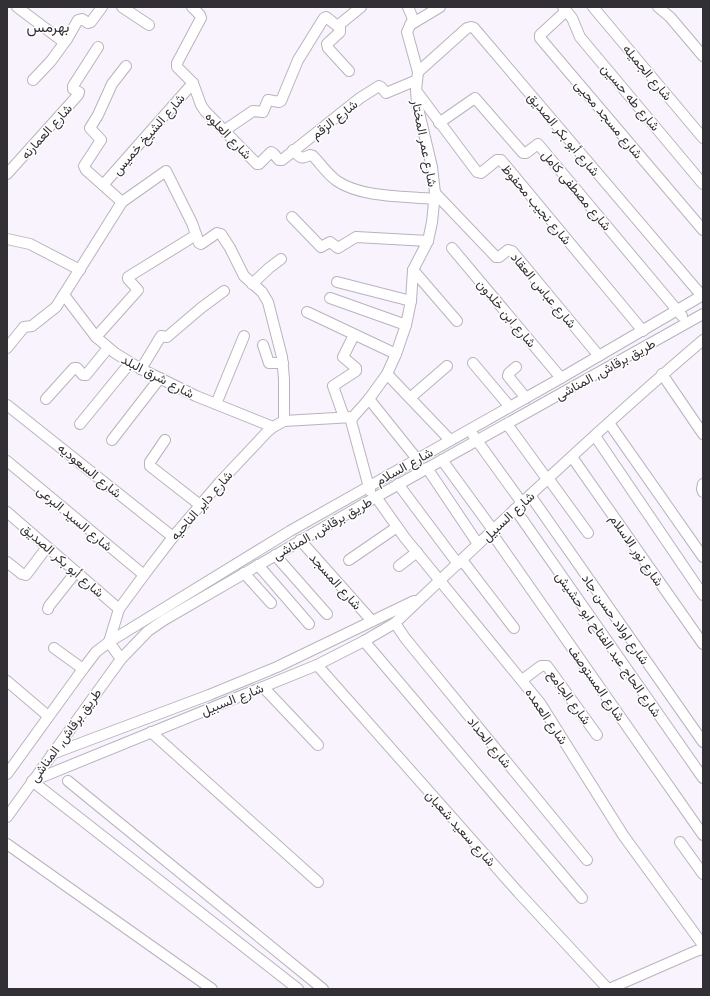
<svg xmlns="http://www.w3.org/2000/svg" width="710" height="996" font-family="Inter,Vazirmatn,sans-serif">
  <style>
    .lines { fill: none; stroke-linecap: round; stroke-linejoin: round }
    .minor-casing { stroke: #b9b3be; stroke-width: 12 }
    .minor { stroke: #fff; stroke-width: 10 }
    .labels { text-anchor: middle; stroke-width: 3; stroke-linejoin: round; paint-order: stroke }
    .street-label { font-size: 13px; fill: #323034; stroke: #fff }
    .quarter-label { font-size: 15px; fill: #323034; stroke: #fff }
  </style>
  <rect width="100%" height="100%" fill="#f9f3fe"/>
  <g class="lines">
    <g class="minor-casing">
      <g id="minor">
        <polyline points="17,7 61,40 64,41 67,39 78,20 82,19 88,23 91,22 102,7"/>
        <polyline points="122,7 149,25"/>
        <polyline points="192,7 200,15 201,18 177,63 177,67 193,83 201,105 205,111 257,164 259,164 271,152 273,153 279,160 282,160 360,98 379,86 381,87 386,93 417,80"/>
        <polyline points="563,7 572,18 580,37 703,184"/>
        <polyline points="593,7 703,138"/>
        <polyline points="658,7 670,17 703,56"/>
        <polyline points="566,11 540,35 540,38 703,230"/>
        <polyline points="410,25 440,7"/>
        <polyline points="349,71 328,48 327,44 340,32 340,24 361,7"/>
        <polyline points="418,72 467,28 471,27 474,28 702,296"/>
        <polyline points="33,80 51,61 67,39"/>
        <polyline points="417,92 477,172 481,173 497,160 501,160 643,331"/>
        <polyline points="439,123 475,98 523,153 526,153 538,144 682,316"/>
        <polyline points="225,130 253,111 263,112 268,100 279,102 281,101 298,60 324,18 326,17 340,28"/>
        <path d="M 293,150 C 300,157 300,160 310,155 L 313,156 C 321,164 327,174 337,181 C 362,198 405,196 435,199"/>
        <polyline points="7,174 78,95 79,92 73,89 73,86 98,47"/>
        <polyline points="103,185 193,83"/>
        <polyline points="435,193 496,257 499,257 508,250 512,251 599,356"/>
        <polyline points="122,202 86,170 84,166 101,140 90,128 98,115 112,84 126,66"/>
        <polyline points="292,217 321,247 330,242 338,248 356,237 428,241"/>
        <polyline points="7,239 30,244 80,270"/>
        <polyline points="452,248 561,378"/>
        <polyline points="413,270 457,321"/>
        <polyline points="337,282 411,301"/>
        <polyline points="252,284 269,268 281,259"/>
        <polyline points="64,295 96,337 115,353 141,369 196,396 273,427"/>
        <polyline points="330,298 406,325"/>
        <polyline points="307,312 396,354"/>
        <polyline points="96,337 138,290 128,279 128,277 196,235"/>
        <polyline points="263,345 269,363 283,363"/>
        <polyline points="7,348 24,327 32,326 56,307 122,202 166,171 192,223 199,243 201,244 217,233 221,234 230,248 244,276 262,292 268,302 282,357 284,379 284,421"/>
        <polyline points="473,363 510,407"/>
        <polyline points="516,367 509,373 508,376 526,398"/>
        <polyline points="141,369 161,336 167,337 201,308 224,291"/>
        <polyline points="387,374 450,440"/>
        <polyline points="662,374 703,434"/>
        <polyline points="410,398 447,366"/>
        <polyline points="46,399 74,368 77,368 83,375 86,375 108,348"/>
        <polyline points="369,399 417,459"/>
        <polyline points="216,404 244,336"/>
        <polyline points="7,405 173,537"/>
        <polyline points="344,417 333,386 356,371 356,368 343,357 354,335"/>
        <polyline points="609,423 703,557"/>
        <polyline points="80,424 130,363"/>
        <polyline points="507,424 547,479"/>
        <polyline points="473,435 522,503"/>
        <polyline points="595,436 703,595"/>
        <polyline points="112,440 160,378"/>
        <polyline points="165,440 150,462 150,466 200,505"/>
        <polyline points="572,457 703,644"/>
        <polyline points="442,460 493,530"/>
        <polyline points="7,461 144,575"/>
        <polyline points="427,468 478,544"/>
        <polyline points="548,478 588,533"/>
        <polyline points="398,484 458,564"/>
        <polyline points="703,484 702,489 703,492"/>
        <polyline points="370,491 351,421 353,417 369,399 387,374 396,354 406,325 411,301 413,270 428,241 432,222 435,193 432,167 417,104 416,90 418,72 407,32 413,19 408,7"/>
        <polyline points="530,495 703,742"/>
        <polyline points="376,497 405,538 540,703 623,835 703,945"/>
        <polyline points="515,509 703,778"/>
        <polyline points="7,512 119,609"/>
        <polyline points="491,532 703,835"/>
        <polyline points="300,540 372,621"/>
        <polyline points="275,555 327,614"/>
        <polyline points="349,560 397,527"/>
        <polyline points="462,560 514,628"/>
        <polyline points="7,562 22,574 26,575 47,547"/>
        <polyline points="258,565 309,624"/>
        <polyline points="399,566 417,552"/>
        <polyline points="244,573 271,603"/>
        <polyline points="48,609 49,606 76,572"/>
        <polyline points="395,623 405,638 587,860"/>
        <polyline points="364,641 582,898"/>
        <polyline points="54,648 83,669"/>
        <polyline points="121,659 109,642 119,609 144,575 173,537 220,482 268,431 273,427 284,421 353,417"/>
        <polyline points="317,665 518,892 608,989"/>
        <polyline points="522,680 541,666 547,666 597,735"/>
        <polyline points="7,681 48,716"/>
        <polyline points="263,687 318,745"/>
        <polyline points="151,732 318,882"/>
        <polyline points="52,754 209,695 277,667 414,601"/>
        <polyline points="7,774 83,669 96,652 109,642 290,531 561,378 703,295"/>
        <polyline points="68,781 323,989"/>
        <polyline points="7,817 121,659 148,631 164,620 376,497 703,314"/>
        <polyline points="680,842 703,874"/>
        <polyline points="7,844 212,989"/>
        <path d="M 298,989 L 32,781 L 317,665 L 364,641 L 395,623 C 496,527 597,430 703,340"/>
        <polyline points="609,989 696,951 703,949"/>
      </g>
    </g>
    <use href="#minor" class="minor"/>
  </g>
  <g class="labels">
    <g class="street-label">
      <text transform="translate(648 72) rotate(50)" y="5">شارع الجميله</text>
      <text transform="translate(631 97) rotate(50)" y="5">شارع طه حسين</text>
      <text transform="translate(334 119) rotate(-38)" y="5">شارع الزقم</text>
      <text transform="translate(609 119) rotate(50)" y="5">شارع مسجد محيى</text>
      <text transform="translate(46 131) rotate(-48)" y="5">شارع العمارنه</text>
      <text transform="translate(148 134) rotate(-49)" y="5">شارع الشيخ خميس</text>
      <text transform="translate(564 134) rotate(50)" y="5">شارع أبو بكر الصديق</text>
      <text transform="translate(229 135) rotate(46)" y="5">شارع العلوه</text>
      <text transform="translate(425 143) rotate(79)" y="5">شارع عمر المختار</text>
      <text transform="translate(577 190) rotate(50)" y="5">شارع مصطفى كامل</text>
      <text transform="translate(537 204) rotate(50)" y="5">شارع نجيب محفوظ</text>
      <text transform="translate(544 290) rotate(50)" y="5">شارع عباس العقاد</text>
      <text transform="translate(507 313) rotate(50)" y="5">شارع ابن خلدون</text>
      <text transform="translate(605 369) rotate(-29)" y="5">طريق برقاش, المناشى</text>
      <text transform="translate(158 376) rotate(27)" y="5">شارع شرق البلد</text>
      <text transform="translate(404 466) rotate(-29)" y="5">شارع السلام</text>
      <text transform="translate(90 470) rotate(39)" y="5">شارع السعوديه</text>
      <text transform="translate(201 505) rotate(-49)" y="5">شارع داير الناحيه</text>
      <text transform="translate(508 516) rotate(-43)" y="5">شارع السبيل</text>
      <text transform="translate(75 518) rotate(40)" y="5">شارع السيد البرعى</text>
      <text transform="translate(322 528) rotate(-30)" y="5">طريق برقاش, المناشى</text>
      <text transform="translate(637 550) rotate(55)" y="5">شارع نور الاسلام</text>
      <text transform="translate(63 560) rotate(41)" y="5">شارع أبو بكر الصديق</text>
      <text transform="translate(336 581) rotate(48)" y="5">شارع المسجد</text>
      <text transform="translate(616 619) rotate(55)" y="5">شارع اولاد حسن جاد</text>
      <text transform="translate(609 644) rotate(55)" y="5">شارع الحاج عبد الفتاح ابو حشيش</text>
      <text transform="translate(597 683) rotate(55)" y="5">شارع المستوصف</text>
      <text transform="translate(570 697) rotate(54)" y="5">شارع الجامع</text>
      <text transform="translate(232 699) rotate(-22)" y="5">شارع السبيل</text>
      <text transform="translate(547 716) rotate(56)" y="5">شارع العمده</text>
      <text transform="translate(65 735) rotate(-54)" y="5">طريق برقاش, المناشى</text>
      <text transform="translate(490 742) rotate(51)" y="5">شارع الحداد</text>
      <text transform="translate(461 828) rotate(48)" y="5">شارع سعيد شعبان</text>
    </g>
    <g class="quarter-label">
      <text x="48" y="32">بهرمس</text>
    </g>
  </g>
  <rect width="710" height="996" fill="none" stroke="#323034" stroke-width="16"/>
</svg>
